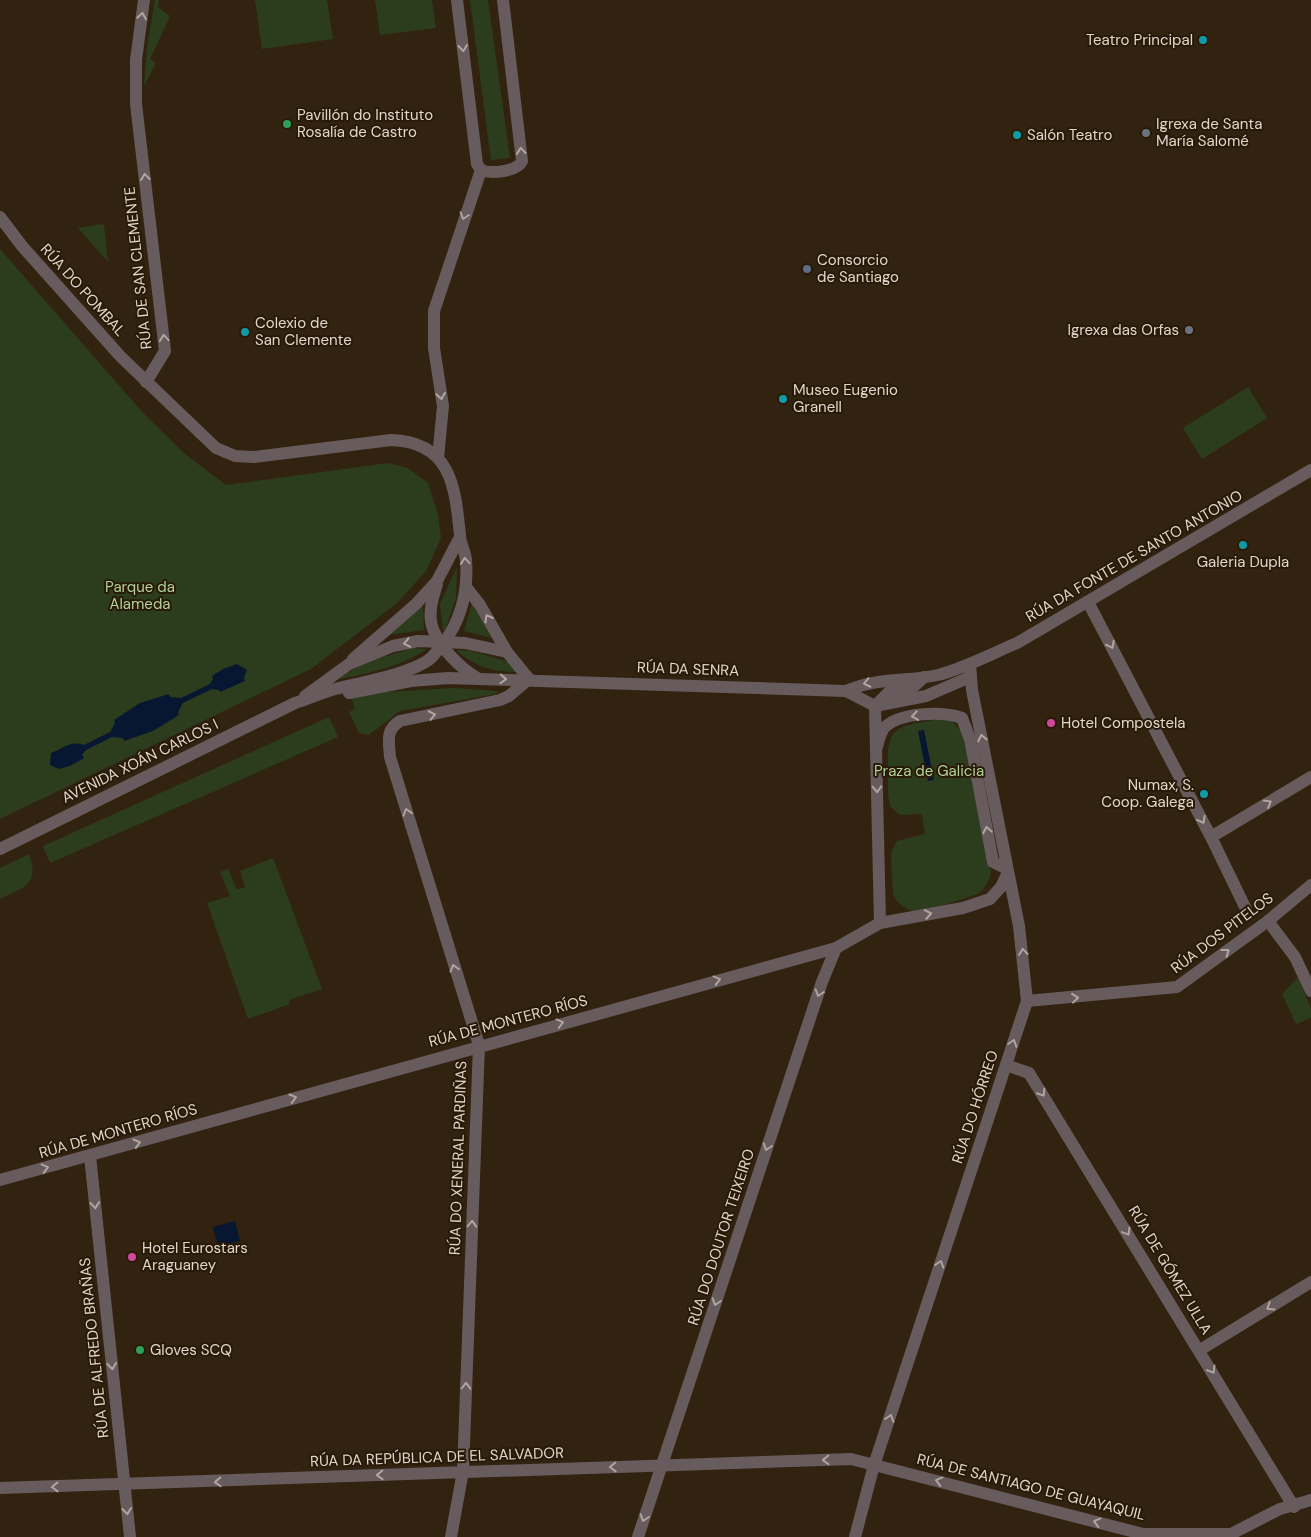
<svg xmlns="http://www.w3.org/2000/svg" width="1311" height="1537" font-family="'DM Sans',sans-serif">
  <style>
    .green { fill: #2c3d1d }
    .water { fill: #071731 }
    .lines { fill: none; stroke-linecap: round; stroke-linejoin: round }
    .minor { stroke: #685b5d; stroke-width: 12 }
    .oneway { stroke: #b0a59f }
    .culture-dot { fill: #0f9aa8; stroke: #281a07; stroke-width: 2 }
    .leisure-dot { fill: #2e9e5b; stroke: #281a07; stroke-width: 2 }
    .worship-dot { fill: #6b7280; stroke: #281a07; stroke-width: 2 }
    .service-dot { fill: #5c6f8a; stroke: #281a07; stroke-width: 2 }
    .hotel-dot { fill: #d1479c; stroke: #281a07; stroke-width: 2 }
    .labels { text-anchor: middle; stroke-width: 4; stroke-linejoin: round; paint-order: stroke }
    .poi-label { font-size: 15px; fill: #e0d6cb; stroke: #281a07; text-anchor: start }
    .street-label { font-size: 15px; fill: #e0d6cb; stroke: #281a07 }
    .park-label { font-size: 15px; fill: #b1d298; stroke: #281a07 }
  </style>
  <rect width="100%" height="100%" fill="#322310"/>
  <g class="green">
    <polygon points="155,0 159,0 158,7 170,16 150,59 156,63 144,86 147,46"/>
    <polygon points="255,0 327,0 333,39 262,49"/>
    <polygon points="375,0 432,0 436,28 380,35"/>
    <polygon points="470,0 488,0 510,158 491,160"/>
    <polygon points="102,224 104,225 108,262 78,228"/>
    <polygon points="0,249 143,413 185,454 226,485 388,463 408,468 428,483 438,515 441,537 427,570 397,603 311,669 0,819"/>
    <polygon points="1248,387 1267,418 1202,459 1183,428"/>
    <polygon points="457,567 456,599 445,630 443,630 440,604"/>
    <polygon points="472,603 492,638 464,631"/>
    <polygon points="423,605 424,630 388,635"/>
    <path d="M 414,648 L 427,649 C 400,667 366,674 335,680 L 366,662 Z"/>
    <path d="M 458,650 L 472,651 L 515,664 L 516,672 C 490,671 479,668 458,652 Z"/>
    <polygon points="454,688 498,691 496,694 400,711 369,735 359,733 349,712 355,709 351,696 369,693"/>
    <polygon points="329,717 338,737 50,863 43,846"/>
    <path d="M 939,719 L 950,720 L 963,732 L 991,872 C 990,879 986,887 980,892 C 974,897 925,911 917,911 C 906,911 897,903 893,894 L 891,853 L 897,841 L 925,834 L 922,814 L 900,815 L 891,807 C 887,797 888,783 888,772 C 886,724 896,727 939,719 Z"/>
    <path d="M 29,854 C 40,885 24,887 0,899 L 0,868 Z"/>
    <polygon points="273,858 322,989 289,1000 290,1004 248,1019 207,903 230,896 220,872 228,869 237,890 245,887 240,871"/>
    <polygon points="1298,977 1311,1009 1311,1018 1296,1024 1282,994"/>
  </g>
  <g class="water">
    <path d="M 237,664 L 247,670 L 244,678 L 245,681 L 220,692 L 219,690 L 212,689 L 183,703 L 178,712 L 179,715 L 153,731 L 124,741 L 123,738 L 112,737 L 86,750 L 82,755 L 84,758 L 70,766 L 59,769 L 50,765 L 51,753 C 64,748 71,740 84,745 L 110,732 L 115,723 L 114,720 L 140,703 L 169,694 L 170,697 L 181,698 L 210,684 L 213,679 L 212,676 L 223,669 Z"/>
    <polygon points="924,730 934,780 928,781 918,731"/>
    <polygon points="235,1221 240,1241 218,1246 213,1227"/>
  </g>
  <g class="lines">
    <g class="minor">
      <polyline points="144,0 136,60 136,104 165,351 146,382"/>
      <path d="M 457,0 L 477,164 L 481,170 C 491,174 517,172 522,161 L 503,0"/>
      <path d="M 0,217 L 22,246 L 121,357 L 216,448 L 235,456 L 254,457 L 391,440 C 451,442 455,486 460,535 C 460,543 465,551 466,560 C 469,598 458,630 432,657 C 416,673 358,683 335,689 C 321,693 308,699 295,703 L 0,849"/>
      <polyline points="438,458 443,406 434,348 434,311 481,170"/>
      <path d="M 437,584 C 433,597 428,612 432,626 C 437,645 460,668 477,678"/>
      <polyline points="466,587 480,605 507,652 529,679"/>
      <polyline points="1088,602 1212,839 1246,909"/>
      <polyline points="353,659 416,604 437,581 460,537"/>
      <polyline points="846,691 875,706 926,696 970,677"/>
      <path d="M 349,693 L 411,681 L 448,678 L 846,691 C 878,677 905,682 938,675 C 965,668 991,654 1017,643 L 1311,470"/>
      <polyline points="305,696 349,664 393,646 418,641 465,643 507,652"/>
      <polyline points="875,706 880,923"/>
      <polyline points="875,706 889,692 911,689 924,677"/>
      <path d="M 876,750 C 878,744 880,733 884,728 C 899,712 943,711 962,718 L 970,739 L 993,862 L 1007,869"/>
      <polyline points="1211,837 1311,777"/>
      <polyline points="1268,921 1295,957 1311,991"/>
      <polyline points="1027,1001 1177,987 1268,921 1311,885"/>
      <polyline points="1006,1065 1029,1073 1294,1507"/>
      <polyline points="90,1156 130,1537"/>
      <polyline points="0,1180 836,948 880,923 963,908 990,899 1001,887 1008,872"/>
      <polyline points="1200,1350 1311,1282"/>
      <polyline points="0,1488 851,1459 1143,1534 1231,1534 1280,1509 1311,1500"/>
      <path d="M 451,1537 L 463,1471 L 479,1045 L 390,757 C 389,742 385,730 400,721 L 500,700 L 509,696 L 529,679"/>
      <polyline points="638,1537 822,982 836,948"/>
      <polyline points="855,1537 874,1465 1027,1001 1019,926 972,690 970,664"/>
    </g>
  </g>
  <defs><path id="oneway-chevron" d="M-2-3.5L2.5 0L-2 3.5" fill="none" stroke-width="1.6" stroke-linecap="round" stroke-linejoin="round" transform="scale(1.25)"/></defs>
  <g class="oneway">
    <use href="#oneway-chevron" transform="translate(142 16) rotate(-81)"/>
    <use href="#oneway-chevron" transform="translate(463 48) rotate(83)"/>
    <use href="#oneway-chevron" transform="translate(521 151) rotate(-96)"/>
    <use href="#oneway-chevron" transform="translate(145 177) rotate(-97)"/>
    <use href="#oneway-chevron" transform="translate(464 216) rotate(108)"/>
    <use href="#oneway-chevron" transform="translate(164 338) rotate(-95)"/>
    <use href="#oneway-chevron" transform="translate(441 396) rotate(81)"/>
    <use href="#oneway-chevron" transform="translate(465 561) rotate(-95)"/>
    <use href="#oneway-chevron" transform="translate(488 618) rotate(-120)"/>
    <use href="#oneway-chevron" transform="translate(407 643) rotate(169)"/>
    <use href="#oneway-chevron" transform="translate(1111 645) rotate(63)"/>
    <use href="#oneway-chevron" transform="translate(503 679) rotate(2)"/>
    <use href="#oneway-chevron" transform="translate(867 683) rotate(168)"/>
    <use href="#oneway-chevron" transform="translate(432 715) rotate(-12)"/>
    <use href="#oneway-chevron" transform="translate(915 716) rotate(171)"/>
    <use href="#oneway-chevron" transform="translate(982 738) rotate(-102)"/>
    <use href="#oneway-chevron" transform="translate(877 789) rotate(89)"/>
    <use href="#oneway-chevron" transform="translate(1268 803) rotate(-31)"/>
    <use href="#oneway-chevron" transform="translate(407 812) rotate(-107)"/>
    <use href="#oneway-chevron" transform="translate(1202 820) rotate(62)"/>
    <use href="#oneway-chevron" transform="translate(987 830) rotate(-101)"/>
    <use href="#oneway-chevron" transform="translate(928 914) rotate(-10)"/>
    <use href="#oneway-chevron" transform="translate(1023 952) rotate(-97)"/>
    <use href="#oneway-chevron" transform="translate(1226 952) rotate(-37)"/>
    <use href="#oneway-chevron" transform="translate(454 968) rotate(-107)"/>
    <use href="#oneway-chevron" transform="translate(717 980) rotate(-15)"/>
    <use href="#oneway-chevron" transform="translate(819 993) rotate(108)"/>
    <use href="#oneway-chevron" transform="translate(1075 998) rotate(-6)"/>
    <use href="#oneway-chevron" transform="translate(560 1023) rotate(-15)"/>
    <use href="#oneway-chevron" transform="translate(1013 1043) rotate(-72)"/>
    <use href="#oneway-chevron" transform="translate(1042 1093) rotate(57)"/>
    <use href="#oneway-chevron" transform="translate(293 1098) rotate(-16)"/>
    <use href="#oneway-chevron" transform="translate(137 1143) rotate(-16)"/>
    <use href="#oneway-chevron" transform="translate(767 1147) rotate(108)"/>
    <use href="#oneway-chevron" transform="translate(45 1168) rotate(-15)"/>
    <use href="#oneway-chevron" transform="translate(95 1205) rotate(84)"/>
    <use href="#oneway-chevron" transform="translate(472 1224) rotate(-88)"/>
    <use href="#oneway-chevron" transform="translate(1127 1232) rotate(59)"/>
    <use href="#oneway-chevron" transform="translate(940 1264) rotate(-72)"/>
    <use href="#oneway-chevron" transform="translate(716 1302) rotate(108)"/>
    <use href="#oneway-chevron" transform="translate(1270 1307) rotate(148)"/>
    <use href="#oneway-chevron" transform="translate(112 1366) rotate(84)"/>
    <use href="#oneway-chevron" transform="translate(1212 1370) rotate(59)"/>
    <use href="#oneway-chevron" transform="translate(466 1386) rotate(-88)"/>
    <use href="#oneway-chevron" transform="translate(890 1418) rotate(-72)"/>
    <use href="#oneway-chevron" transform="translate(826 1460) rotate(178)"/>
    <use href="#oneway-chevron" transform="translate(613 1467) rotate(179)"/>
    <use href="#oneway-chevron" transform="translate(380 1475) rotate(178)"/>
    <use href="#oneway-chevron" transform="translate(939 1481) rotate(-165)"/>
    <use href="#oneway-chevron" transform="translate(218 1482) rotate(178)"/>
    <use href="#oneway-chevron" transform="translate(55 1487) rotate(179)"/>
    <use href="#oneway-chevron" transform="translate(127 1511) rotate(84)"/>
    <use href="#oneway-chevron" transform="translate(644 1518) rotate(108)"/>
    <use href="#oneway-chevron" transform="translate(1097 1522) rotate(-165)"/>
  </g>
  <g class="culture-dot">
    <circle cx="1203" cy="40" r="5"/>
    <circle cx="1017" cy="135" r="5"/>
    <circle cx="245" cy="332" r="5"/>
    <circle cx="783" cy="399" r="5"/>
    <circle cx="1243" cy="545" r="5"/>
    <circle cx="1204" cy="794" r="5"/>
  </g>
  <g class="leisure-dot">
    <circle cx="287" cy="124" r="5"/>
    <circle cx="140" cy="1350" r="5"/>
  </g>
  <g class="worship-dot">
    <circle cx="1146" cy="133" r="5"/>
    <circle cx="1189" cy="330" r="5"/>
  </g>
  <circle class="service-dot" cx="807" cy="269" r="5"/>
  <g class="hotel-dot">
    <circle cx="1051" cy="723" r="5"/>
    <circle cx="132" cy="1257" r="5"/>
  </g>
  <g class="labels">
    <g class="poi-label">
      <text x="1193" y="45" text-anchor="end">Teatro Principal</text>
      <text x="297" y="120">Pavillón do Instituto<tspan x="297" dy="17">Rosalía de Castro</tspan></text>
      <text x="1156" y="129">Igrexa de Santa<tspan x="1156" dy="17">María Salomé</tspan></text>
      <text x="1027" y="140">Salón Teatro</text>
      <text x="817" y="265">Consorcio<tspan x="817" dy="17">de Santiago</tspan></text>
      <text x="255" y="328">Colexio de<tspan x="255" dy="17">San Clemente</tspan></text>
      <text x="1179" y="335" text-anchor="end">Igrexa das Orfas</text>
      <text x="793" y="395">Museo Eugenio<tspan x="793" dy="17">Granell</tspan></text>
      <text x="1243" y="567" text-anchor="middle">Galeria Dupla</text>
      <text x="1061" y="728">Hotel Compostela</text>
      <text x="1194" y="790" text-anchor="end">Numax, S.<tspan x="1194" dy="17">Coop. Galega</tspan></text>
      <text x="142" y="1253">Hotel Eurostars<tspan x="142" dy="17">Araguaney</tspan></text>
      <text x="150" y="1355">Gloves SCQ</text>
    </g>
    <g class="street-label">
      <text transform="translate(138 268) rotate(-96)" y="5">RÚA DE SAN CLEMENTE</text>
      <text transform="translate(83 290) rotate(48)" y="5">RÚA DO POMBAL</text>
      <text transform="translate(1134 556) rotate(-30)" y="5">RÚA DA FONTE DE SANTO ANTONIO</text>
      <text transform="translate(688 669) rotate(2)" y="5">RÚA DA SENRA</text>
      <text transform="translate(140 761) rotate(-26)" y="5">AVENIDA XOÁN CARLOS I</text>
      <text transform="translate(1222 933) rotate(-37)" y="5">RÚA DOS PITELOS</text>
      <text transform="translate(508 1021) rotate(-15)" y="5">RÚA DE MONTERO RÍOS</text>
      <text transform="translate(975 1107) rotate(-72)" y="5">RÚA DO HÓRREO</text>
      <text transform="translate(118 1131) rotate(-16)" y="5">RÚA DE MONTERO RÍOS</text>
      <text transform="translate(458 1158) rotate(-88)" y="5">RÚA DO XENERAL PARDIÑAS</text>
      <text transform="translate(721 1237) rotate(-72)" y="5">RÚA DO DOUTOR TEIXEIRO</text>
      <text transform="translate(1170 1270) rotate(59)" y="5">RÚA DE GÓMEZ ULLA</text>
      <text transform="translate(94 1348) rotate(-96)" y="5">RÚA DE ALFREDO BRAÑAS</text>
      <text transform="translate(437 1457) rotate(-2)" y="5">RÚA DA REPÚBLICA DE EL SALVADOR</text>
      <text transform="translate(1031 1487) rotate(14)" y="5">RÚA DE SANTIAGO DE GUAYAQUIL</text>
    </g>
    <g class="park-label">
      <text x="140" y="592">Parque da<tspan x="140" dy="17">Alameda</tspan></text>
      <text x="929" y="776">Praza de Galicia</text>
    </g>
  </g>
</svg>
